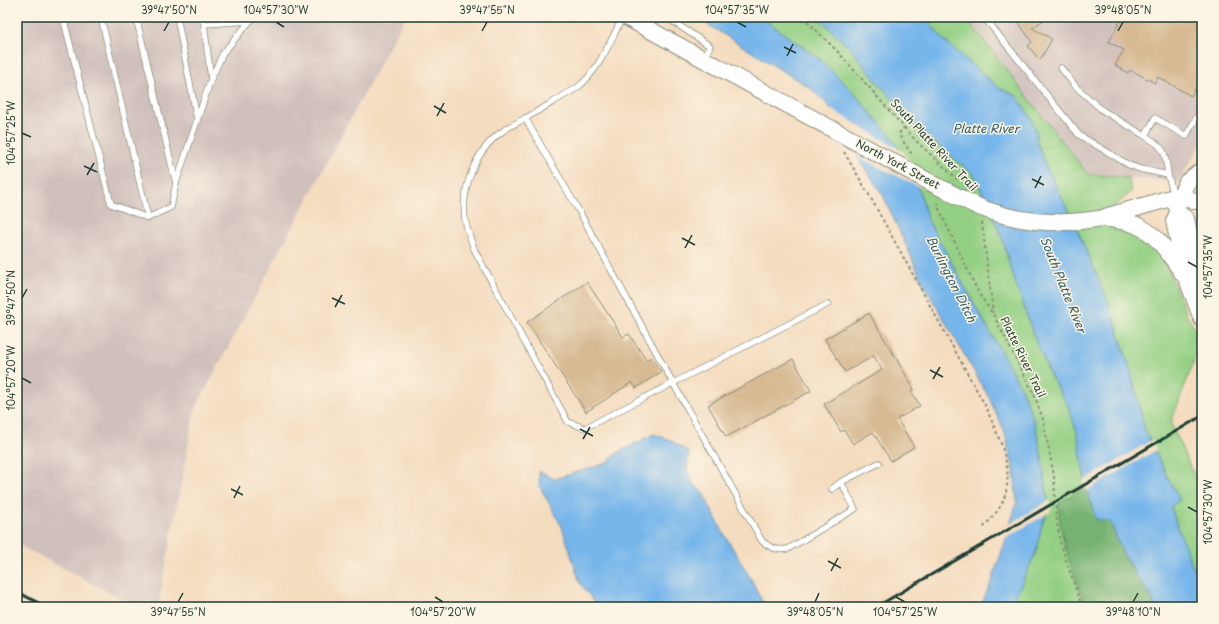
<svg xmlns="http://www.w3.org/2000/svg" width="1219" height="624" font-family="'Playpen Sans',sans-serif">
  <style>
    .industrial { fill: #d0c0bc }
    .green { fill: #94d084; stroke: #5a865c }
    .forest { fill: #77b272; stroke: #4b7853 }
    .water { fill: #77b6eb; stroke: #4b7a90 }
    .pier { fill: #f4dcbf }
    .building { fill: #d7ba93 }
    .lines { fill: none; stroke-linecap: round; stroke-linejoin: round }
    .lane-casing { stroke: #8a8c7a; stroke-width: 7 }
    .secondary-casing { stroke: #8a8c7a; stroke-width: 18 }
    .path { stroke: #8a8c7a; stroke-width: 2; stroke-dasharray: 3 3; stroke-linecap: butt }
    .lane { stroke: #fff; stroke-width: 5.5 }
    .secondary { stroke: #fff; stroke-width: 16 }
    .rail { stroke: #1f3d34; stroke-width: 3 }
    .secondary-bridge-casing { stroke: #8a8c7a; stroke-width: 18; stroke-linecap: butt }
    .secondary-bridge { stroke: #fff; stroke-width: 16 }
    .ticks { fill: none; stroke: #1f3d34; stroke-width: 1.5 }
    .labels { text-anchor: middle; stroke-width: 3; stroke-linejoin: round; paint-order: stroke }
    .street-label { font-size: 11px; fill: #1f3d34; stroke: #fcf5e5 }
    .water-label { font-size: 12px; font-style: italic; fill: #355b62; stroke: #fcf5e5 }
    .neatline { fill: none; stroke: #1f3d34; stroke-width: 1.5 }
    .ticks-label { font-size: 10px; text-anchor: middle; fill: #1f3d34 }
  </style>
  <rect width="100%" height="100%" fill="#fcf5e5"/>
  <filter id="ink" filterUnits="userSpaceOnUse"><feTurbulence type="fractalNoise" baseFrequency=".025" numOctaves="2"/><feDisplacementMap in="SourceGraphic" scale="8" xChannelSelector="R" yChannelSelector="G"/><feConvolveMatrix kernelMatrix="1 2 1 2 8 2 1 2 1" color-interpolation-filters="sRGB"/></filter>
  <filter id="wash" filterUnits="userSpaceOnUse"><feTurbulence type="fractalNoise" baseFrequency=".012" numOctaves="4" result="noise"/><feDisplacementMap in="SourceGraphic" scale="16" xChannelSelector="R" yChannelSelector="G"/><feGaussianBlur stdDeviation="0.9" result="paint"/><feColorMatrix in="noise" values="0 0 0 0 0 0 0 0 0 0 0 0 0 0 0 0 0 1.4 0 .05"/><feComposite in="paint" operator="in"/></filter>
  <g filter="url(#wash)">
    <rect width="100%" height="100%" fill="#f4dcbf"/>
    <g class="industrial">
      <polygon points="17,17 405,17 195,409 158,607 137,607 17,544"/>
      <polygon points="965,17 1202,17 1202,143 1178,182 1088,174"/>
    </g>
    <g class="green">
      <path d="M 760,17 L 818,17 L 853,51 L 873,77 L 932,140 L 975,176 L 1001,235 L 1016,285 L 1035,339 L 1051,377 L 1068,406 L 1077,432 L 1086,486 L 1059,512 C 1063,545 1075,576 1086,607 L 1010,607 L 1022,583 L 1037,549 L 1042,524 L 1049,509 L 1041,453 L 1035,425 L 1025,397 L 1012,371 L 972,300 L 928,220 L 921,196 L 912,172 L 892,137 L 850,89 L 821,60 Z"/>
      <path d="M 924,17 L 965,17 L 1088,174 L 1129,178 L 1131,192 L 1103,217 L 1147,237 L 1161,253 L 1188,318 L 1202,339 L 1171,423 L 1193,473 L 1201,480 L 1202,584 C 1188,560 1179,532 1171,506 L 1180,500 L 1168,478 L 1145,430 L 1131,372 L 1111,309 L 1074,222 L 1072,222 L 1062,198 L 1045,164 L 1039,146 L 1017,96 L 999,88 L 945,41 Z"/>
      <polygon points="1129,598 1132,607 1106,607 1117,604"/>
    </g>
    <path class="forest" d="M 1086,486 L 1110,522 L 1123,553 L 1141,583 L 1152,598 L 1155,607 L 1132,607 L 1129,598 C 1112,607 1104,607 1086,607 C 1075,574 1058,538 1059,503 Z"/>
    <g class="water">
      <polygon points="698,17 760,17 821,60 850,89 892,137 912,172 921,196 928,220 972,300 1012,371 1025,397 1035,425 1041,453 1049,509 1042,524 1037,549 1022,583 1010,607 978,607 983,601 991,583 1005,542 1017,501 1014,471 1004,430 987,394 924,285 883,195 860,161 829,106 810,88 707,24"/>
      <polygon points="818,17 924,17 945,41 999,88 1017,96 1031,118 1037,134 1036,139 1045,164 1074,222 1111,309 1131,372 1145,430 1168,478 1180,500 1171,506 1176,523 1195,572 1202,584 1202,607 1155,607 1152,598 1141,583 1123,553 1110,522 1096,519 1086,486 1077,432 1068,406 1051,377 1035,339 1016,285 1001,235 975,176 932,140 910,119 873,77 853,51"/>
      <polygon points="654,434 670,440 689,452 687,467 691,481 703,493 723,532 751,579 765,607 598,607 580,583 562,527 539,485 539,471 554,479 607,463 617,453"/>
    </g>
    <g class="pier">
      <polygon points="829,108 904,152 914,171 921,188 855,155 834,120"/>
      <polygon points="1152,440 1156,450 1086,491 1083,481"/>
      <polygon points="1050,500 1051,509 1050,512 1004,539 1008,525"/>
    </g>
    <g id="blocks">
      <g class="building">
        <polygon points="1015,17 1048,17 1032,28 1052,39 1040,60 1028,46 1032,42"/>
        <polygon points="1122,17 1202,17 1202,58 1197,68 1202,71 1202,76 1191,96 1158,77 1155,83 1130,70 1128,73 1115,65 1124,50 1109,42"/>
        <polygon points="587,282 623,337 629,334 646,360 651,357 661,372 636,388 632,382 586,412 527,322"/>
        <polygon points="869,313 914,389 911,391 920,406 897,419 914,447 891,461 873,432 853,444 844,430 841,432 824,404 882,370 874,356 845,372 825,339"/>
        <polygon points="793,359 811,391 726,437 708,405"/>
      </g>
    </g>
  </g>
  <g filter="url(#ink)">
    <use href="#blocks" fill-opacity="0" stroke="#8a8c7a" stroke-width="1"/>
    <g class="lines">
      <g class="lane-casing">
        <g id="lane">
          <polyline points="63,17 111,204 148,218 171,207 176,183 211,79 204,24"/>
          <polyline points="101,17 148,218"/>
          <polyline points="136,17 176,183"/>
          <polyline points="177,17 197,119"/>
          <polyline points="202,17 204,24 250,21 254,17"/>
          <polyline points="666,17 710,46 704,58"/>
          <polyline points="984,17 1079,135 1129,165 1140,169 1168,175 1174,196"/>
          <polyline points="1061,68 1076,87 1102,110 1145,136 1155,118 1186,136 1202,108"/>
          <polyline points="211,79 223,53 250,21"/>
          <path d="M 525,118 L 579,211 L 673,383 L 585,428 L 568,422 L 475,251 C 471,241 467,231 465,219 C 461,187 476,149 503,131 C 509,126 517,123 524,119 C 542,109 559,98 577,88 C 599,71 610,41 623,17"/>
          <path d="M 1145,136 C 1166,148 1165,152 1168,175"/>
          <path d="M 828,304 L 673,383 L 762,541 C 770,548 778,551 788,549 L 855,509 L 841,482 L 879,463"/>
          <polyline points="832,489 841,482"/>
        </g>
      </g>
      <g class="secondary-casing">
        <g id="secondary">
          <polyline points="626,17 937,186"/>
          <polyline points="1181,195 1187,182 1202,170"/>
          <polyline points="1175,197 1178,213 1186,219 1201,289 1202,306"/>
          <polyline points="1178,213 1174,221 1187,279 1202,319"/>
          <polyline points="1105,217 1181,195 1193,201 1202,200"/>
          <path d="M 1103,218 C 1114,220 1126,221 1136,225 C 1158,234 1170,255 1183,274"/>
        </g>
      </g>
      <g class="path">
        <polyline points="803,17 839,53 915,140 957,179"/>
        <polyline points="905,127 901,130 899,135 913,156"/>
        <path d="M 844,152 L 868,193 L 986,407 C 998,436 1016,470 1003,501 C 998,512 990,520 983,528"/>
        <polyline points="938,202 939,209 979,294 993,314 1034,394 1043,419 1054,476 1056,515 1060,542 1082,607"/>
        <polyline points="982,222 993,313"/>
      </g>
      <use href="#lane" class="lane"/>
      <use href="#secondary" class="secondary"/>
      <g class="rail">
        <polyline points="17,592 47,607"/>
        <polyline points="876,607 1202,416"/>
      </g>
      <g class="secondary-bridge-casing">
        <path id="secondary-bridge" d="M 937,186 C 954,194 970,204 987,210 C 1026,224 1064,225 1103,218"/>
      </g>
      <use href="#secondary-bridge" class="secondary-bridge"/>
    </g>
  </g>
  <path class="ticks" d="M 276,22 L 284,27M 737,22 L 746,27M 164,31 L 169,22M 482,31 L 487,22M 1118,31 L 1123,22M 784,47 L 796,53M 787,56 L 793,44M 434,106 L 446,113M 437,116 L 444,103M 22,133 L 31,137M 84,166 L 97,172M 87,175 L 94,163M 1032,179 L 1044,185M 1035,188 L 1041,176M 682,238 L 695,245M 685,248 L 692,235M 1188,262 L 1197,267M 22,298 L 27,289M 332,298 L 345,304M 335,307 L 342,295M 930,370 L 943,377M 22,378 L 31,383M 933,379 L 940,367M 580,429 L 593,436M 583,439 L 590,427M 231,489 L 243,495M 234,498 L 240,486M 1188,507 L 1197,512M 828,561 L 841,568M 831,571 L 838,558M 435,597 L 443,602M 896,597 L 905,602M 178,602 L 183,593M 815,602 L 819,593M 1133,602 L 1138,593"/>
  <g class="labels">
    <g class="street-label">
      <text transform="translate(934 145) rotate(47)" y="4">South Platte River Trail</text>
      <text transform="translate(898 164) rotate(28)" y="4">North York Street</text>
      <text transform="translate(1023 357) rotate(64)" y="4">Platte River Trail</text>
    </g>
    <g class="water-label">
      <text x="986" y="133">Platte River</text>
      <text transform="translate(951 279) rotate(63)" y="4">Burlington Ditch</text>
      <text transform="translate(1063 285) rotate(68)" y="4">South Platte River</text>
    </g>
  </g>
  <rect width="1219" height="624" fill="none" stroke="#fcf5e5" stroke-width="44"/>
  <rect x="22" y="22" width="1175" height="580" class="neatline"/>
  <g class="ticks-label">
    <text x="169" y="14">39°47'50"N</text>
    <text x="276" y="14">104°57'30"W</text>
    <text x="487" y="14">39°47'55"N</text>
    <text x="737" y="14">104°57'35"W</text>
    <text x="1123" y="14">39°48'05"N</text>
    <text transform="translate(11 133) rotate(-90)" y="4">104°57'25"W</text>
    <text transform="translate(1208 267) rotate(-90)" y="4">104°57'35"W</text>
    <text transform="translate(11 298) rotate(-90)" y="4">39°47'50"N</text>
    <text transform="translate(11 378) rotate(-90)" y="4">104°57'20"W</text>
    <text transform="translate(1208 512) rotate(-90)" y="4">104°57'30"W</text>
    <text x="178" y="616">39°47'55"N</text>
    <text x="443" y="616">104°57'20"W</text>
    <text x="815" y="616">39°48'05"N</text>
    <text x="905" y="616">104°57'25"W</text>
    <text x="1133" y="616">39°48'10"N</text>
  </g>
</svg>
